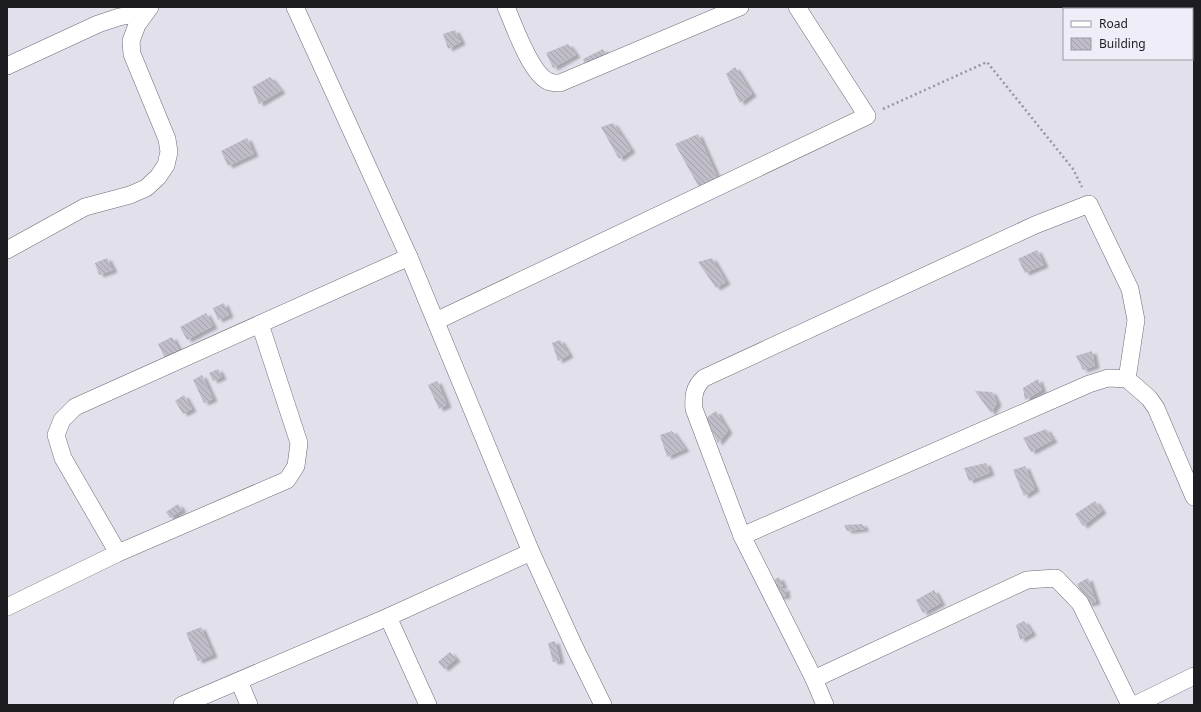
<svg xmlns="http://www.w3.org/2000/svg" width="1201" height="712" font-family="'Noto Sans',sans-serif">
  <style>
    .building { fill: url(#building-back-hatch); filter: url(#shadow) }
    .lines { fill: none; stroke-linecap: round; stroke-linejoin: round }
    .street-casing { stroke: #6d6b75; stroke-width: 18 }
    .path { stroke: #97969e; stroke-width: 2.5; stroke-dasharray: 2 3; stroke-linecap: butt }
    .street { stroke: #fff; stroke-width: 17 }
  </style>
  <defs>
    <pattern id="building-back-hatch" width="6" height="6" patternUnits="userSpaceOnUse"><rect width="6" height="6" fill="#c0bdc8"/><path d="M-1 5l2 2M0 0l6 6M5-1l2 2" fill="none" stroke="#a5a2ac"/></pattern>
    <filter id="shadow"><feDropShadow dx="4.5" dy="2.5" stdDeviation="1" flood-color="#0004"/></filter>
  </defs>
  <rect width="100%" height="100%" fill="#e2e0eb"/>
  <g class="building">
    <polygon points="455,30 461,42 448,49 443,34"/>
    <polygon points="568,44 576,55 553,68 546,53"/>
    <polygon points="603,49 607,58 587,69 583,59"/>
    <polygon points="735,67 752,94 740,103 726,74"/>
    <polygon points="270,77 281,91 259,104 252,87"/>
    <polygon points="613,123 631,150 619,159 601,127"/>
    <polygon points="698,134 718,179 700,189 675,144"/>
    <polygon points="247,138 254,154 228,166 221,151"/>
    <polygon points="1037,250 1044,265 1025,273 1018,259"/>
    <polygon points="107,258 113,270 99,275 95,263"/>
    <polygon points="712,258 726,282 716,288 698,262"/>
    <polygon points="224,303 229,315 218,320 213,308"/>
    <polygon points="206,313 213,326 187,340 180,327"/>
    <polygon points="172,337 179,350 165,358 158,344"/>
    <polygon points="560,340 569,355 558,361 552,343"/>
    <polygon points="1092,351 1095,366 1083,370 1076,356"/>
    <polygon points="218,369 222,377 213,381 209,373"/>
    <polygon points="202,375 213,399 204,403 193,380"/>
    <polygon points="1038,379 1042,390 1025,400 1023,388"/>
    <polygon points="437,381 447,405 439,409 428,385"/>
    <polygon points="975,391 992,392 997,403 991,413"/>
    <polygon points="184,395 192,409 183,414 175,401"/>
    <polygon points="716,411 728,431 718,443 706,418"/>
    <polygon points="1046,429 1053,440 1031,452 1023,438"/>
    <polygon points="672,431 685,449 667,457 660,435"/>
    <polygon points="986,463 990,473 969,481 964,468"/>
    <polygon points="1025,466 1035,489 1024,496 1013,470"/>
    <polygon points="1095,501 1102,511 1083,526 1075,514"/>
    <polygon points="178,504 182,510 170,518 166,512"/>
    <polygon points="862,524 865,529 847,531 844,525"/>
    <polygon points="779,577 783,586 775,590 785,588 786,596 778,597 771,582"/>
    <polygon points="1088,578 1096,602 1088,604 1077,584"/>
    <polygon points="934,590 941,603 923,613 916,600"/>
    <polygon points="1024,621 1032,633 1020,640 1016,625"/>
    <polygon points="201,627 213,655 198,661 186,633"/>
    <polygon points="555,641 560,661 553,662 548,643"/>
    <polygon points="450,652 456,659 444,669 438,662"/>
  </g>
  <g class="lines">
    <g class="street-casing">
      <g id="street">
        <polyline points="295,7 409,257 531,552 574,646 603,705"/>
        <path d="M 506,7 C 514,25 531,76 550,82 C 553,83 557,83 560,83 L 740,7"/>
        <polyline points="7,66 98,24 119,17 146,12"/>
        <polyline points="7,250 85,207 130,195 146,188 158,177 166,165 169,152 167,139 132,54 131,41 137,25 150,7"/>
        <polyline points="436,321 867,116 797,7"/>
        <polyline points="742,536 1089,384 1108,378 1127,379 1149,398 1156,408 1194,497"/>
        <polyline points="118,553 63,458 56,435 62,420 75,407 409,257"/>
        <polyline points="7,607 118,553 287,480 296,466 299,443 260,324"/>
        <polyline points="388,617 428,705"/>
        <path d="M 814,679 L 742,536 L 694,409 C 693,396 694,387 704,378 L 1035,225 L 1089,204 L 1130,289 L 1136,320 L 1127,379"/>
        <polyline points="239,681 249,705"/>
        <polyline points="182,705 388,617 531,552"/>
        <polyline points="825,705 814,679 1027,580 1056,578 1080,603 1130,705"/>
        <polyline points="1135,705 1194,676"/>
      </g>
    </g>
    <polyline class="path" points="883,109 987,62 1073,169 1082,187"/>
    <use href="#street" class="street"/>
  </g>
  <rect width="1201" height="712" fill="none" stroke="#1d1d21" stroke-width="16"/>
  <rect x="1063" y="8" width="130" height="52" fill="#efedf8" stroke="#9b9aa2"/>
  <rect x="1071" y="21" width="20" height="6" fill="#ffffff" stroke="#9b9aa2"/>
  <text x="1099" y="28" font-size="12" fill="#1d1d21">Road</text>
  <rect x="1071" y="38" width="20" height="12" fill="url(#building-back-hatch)" stroke="#9b9aa2"/>
  <text x="1099" y="48" font-size="12" fill="#1d1d21">Building</text>
</svg>
